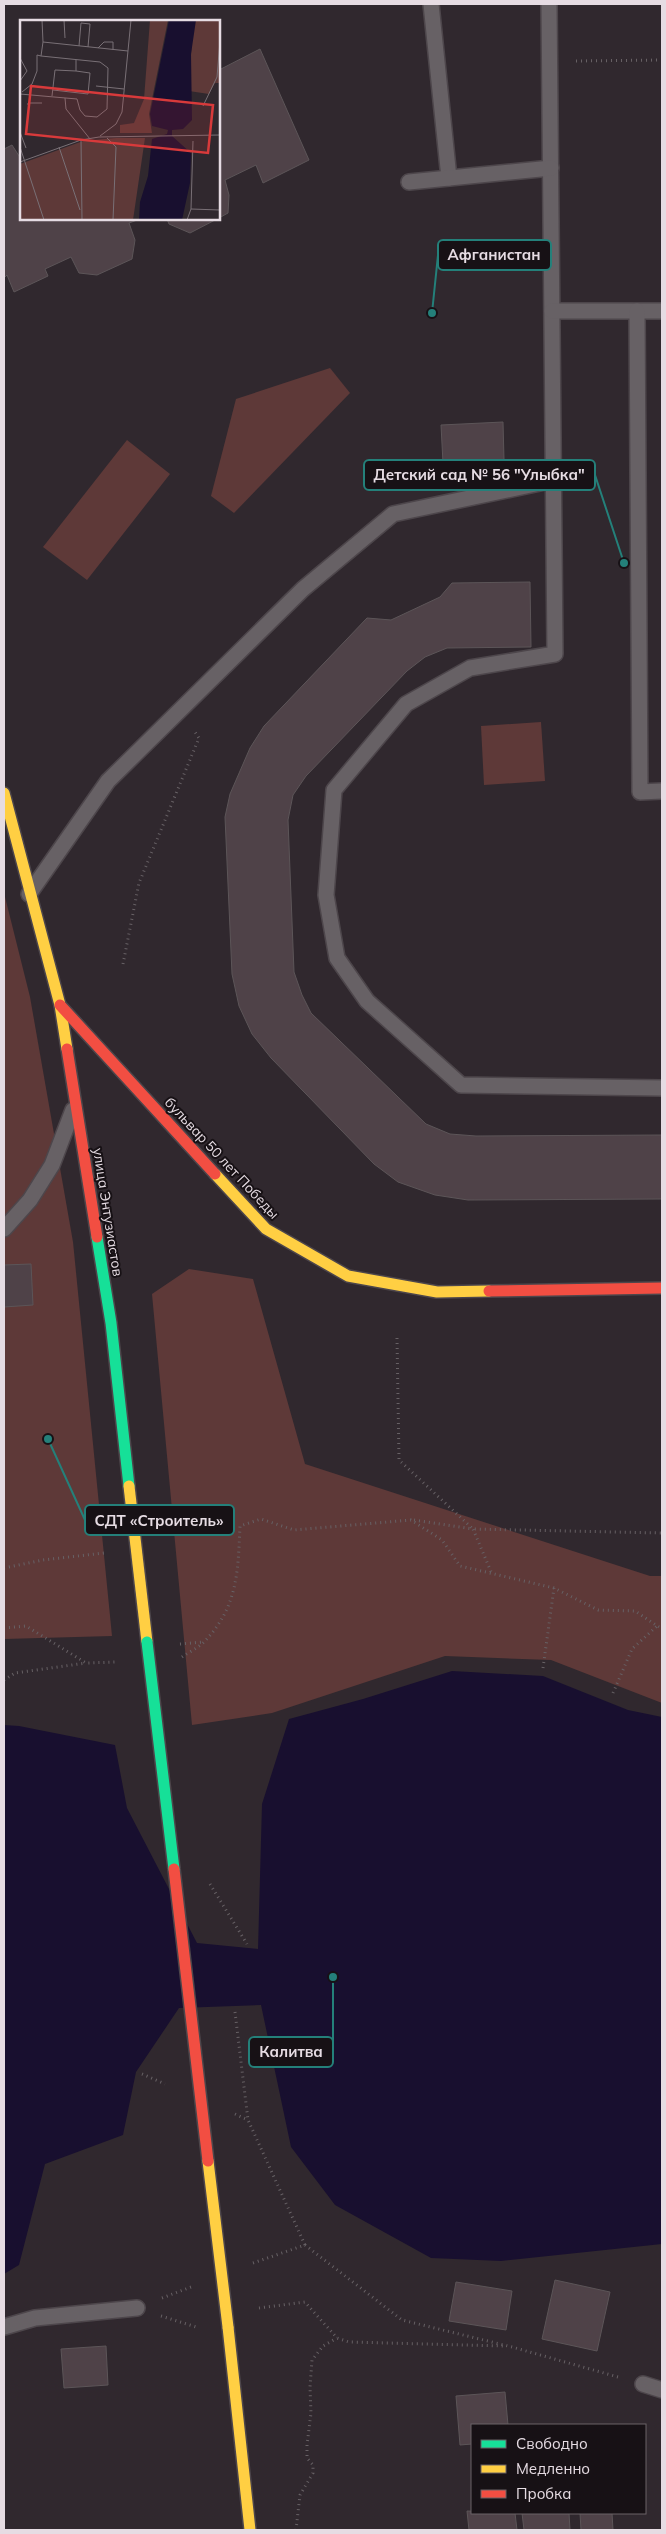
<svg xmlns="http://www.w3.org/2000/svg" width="666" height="2534" font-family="Mulish,sans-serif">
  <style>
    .green { fill: #5e3938 }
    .water { fill: #180f2f }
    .building { fill: #4f4248; stroke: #5c5558 }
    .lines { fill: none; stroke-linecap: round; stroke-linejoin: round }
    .lane-casing { stroke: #4d464b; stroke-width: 18 }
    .fast-casing { stroke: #4d464b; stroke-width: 14 }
    .slow-casing { stroke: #4d464b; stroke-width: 14 }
    .jam-casing { stroke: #4d464b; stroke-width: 14 }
    .path { stroke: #676165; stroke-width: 3; stroke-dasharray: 1 4; stroke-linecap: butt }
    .lane { stroke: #676165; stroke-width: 15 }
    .fast { stroke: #16e098; stroke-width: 11 }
    .slow { stroke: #ffcf43; stroke-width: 11 }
    .jam { stroke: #f24e42; stroke-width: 11 }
    .fast-bridge-casing { stroke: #4d464b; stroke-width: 14; stroke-linecap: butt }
    .slow-bridge-casing { stroke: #4d464b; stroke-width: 14; stroke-linecap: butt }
    .jam-bridge-casing { stroke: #4d464b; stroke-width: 14; stroke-linecap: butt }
    .fast-bridge { stroke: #16e098; stroke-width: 11 }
    .slow-bridge { stroke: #ffcf43; stroke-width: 11 }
    .jam-bridge { stroke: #f24e42; stroke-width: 11 }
    .labels { text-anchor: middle; stroke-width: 4; stroke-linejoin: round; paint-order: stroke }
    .street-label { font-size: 14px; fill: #e6dce3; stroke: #171115 }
    .inset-road { fill: none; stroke: #797076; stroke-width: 1 }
    .view { fill: #d83a3b; fill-opacity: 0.15; stroke: #d83a3b; stroke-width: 2.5 }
    .inset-edge { fill: none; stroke: #e6dce3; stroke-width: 2.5 }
    .leader { fill: none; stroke: #24807a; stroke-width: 2 }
    .callout-dot { fill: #24807a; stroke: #171115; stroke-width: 2 }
    .callout { fill: #171115; stroke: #24807a; stroke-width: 2 }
    .callout-label { font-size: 15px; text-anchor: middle; font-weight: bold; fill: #e6dce3 }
  </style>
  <rect width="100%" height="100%" fill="#30282e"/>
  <g class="green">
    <polygon points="330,368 350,393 234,513 211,496 236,399"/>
    <polygon points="127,440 170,474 87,580 43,547"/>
    <polygon points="541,722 545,781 484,785 481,726"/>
    <polygon points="4,893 30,997 73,1242 112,1636 4,1639"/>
    <polygon points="189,1269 253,1279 305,1464 650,1576 662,1576 662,1703 551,1660 445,1656 272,1713 192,1725 152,1294"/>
  </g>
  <polygon class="water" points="452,1671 543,1676 628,1710 662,1717 662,2244 501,2261 431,2258 335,2205 291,2147 261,2005 179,2008 136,2072 123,2135 45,2164 19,2265 4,2274 4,1725 19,1726 115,1745 127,1808 197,1943 258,1949 262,1804 289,1719 363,1699"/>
  <g class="building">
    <polygon points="260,49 309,160 263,183 256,165 225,180 229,195 228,213 219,218 219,70"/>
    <polygon points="12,145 21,159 21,219 140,219 129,223 135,240 132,259 97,275 79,273 71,257 45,269 48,276 14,292 7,275 4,278 4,149"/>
    <polygon points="167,219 217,219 190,233 169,224"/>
    <polygon points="503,422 504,460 443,463 441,425"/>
    <polygon points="530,582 531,647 447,648 425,657 407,671 306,776 293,795 288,820 294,972 302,995 311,1013 426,1124 450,1134 476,1136 662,1135 662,1199 468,1200 435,1195 398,1182 374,1164 271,1058 252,1034 239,1006 232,974 225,817 230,794 250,748 264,726 367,618 391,620 440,597 452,583"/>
    <polygon points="31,1264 33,1305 4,1307 4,1265"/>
    <polygon points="555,2280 610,2292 597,2351 542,2339"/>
    <polygon points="456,2282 512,2291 506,2330 449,2321"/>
    <polygon points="106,2346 108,2385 64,2388 61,2349"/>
    <polygon points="505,2392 508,2425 472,2425 472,2444 460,2445 456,2396"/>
    <polygon points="467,2511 515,2513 517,2530 469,2530"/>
    <polygon points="522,2513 569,2513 570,2530 524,2530"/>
    <polygon points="580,2513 612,2513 613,2530 581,2530"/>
  </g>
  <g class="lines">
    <g class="lane-casing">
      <g id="lane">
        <polyline points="431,4 449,178"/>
        <polyline points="549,4 555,654 470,668 406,704 334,790 326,895 337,958 367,1001 461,1085 662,1088"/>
        <polyline points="409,182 551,168"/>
        <polyline points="552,311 662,311"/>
        <polyline points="637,311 640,792 662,791"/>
        <polyline points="29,894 108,781 303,589 393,514 554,480"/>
        <polyline points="4,1229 30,1200 52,1165 73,1110"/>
        <polyline points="4,2327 35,2318 137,2308"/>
        <polyline points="643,2384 662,2390"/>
      </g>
    </g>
    <g class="fast-casing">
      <polyline id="fast" points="97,1237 111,1323 129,1486"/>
    </g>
    <g class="slow-casing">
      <g id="slow">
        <polyline points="4,793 60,1005 67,1049"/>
        <polyline points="215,1174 266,1229 348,1276 437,1292 489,1291"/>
        <polyline points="129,1486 147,1642"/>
        <polyline points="228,2327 250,2530"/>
      </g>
    </g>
    <g class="jam-casing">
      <g id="jam">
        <polyline points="60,1005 215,1174"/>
        <polyline points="67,1049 97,1237"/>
        <polyline points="489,1291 662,1288"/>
      </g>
    </g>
    <g class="path">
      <polyline points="576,61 662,60"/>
      <polyline points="123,964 139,883 199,738 195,732"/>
      <polyline points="397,1338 399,1460 473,1529 662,1533"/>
      <polyline points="414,1520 473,1529 492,1574"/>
      <polyline points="4,1568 43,1560 104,1553"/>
      <polyline points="4,1628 26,1626 86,1663 116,1662"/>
      <polyline points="180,1644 203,1642"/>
      <path d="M 182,1657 C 189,1652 198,1648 204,1642 C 238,1607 238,1571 240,1526 L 261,1519 L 294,1530 L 411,1520 L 442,1540 L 460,1566 L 554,1588 L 598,1610 L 635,1611 L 662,1629"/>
      <polyline points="543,1668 554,1588"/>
      <polyline points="4,1680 15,1673 86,1663"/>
      <polyline points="613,1693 632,1649 657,1626"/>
      <polyline points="210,1884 247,1944"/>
      <polyline points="235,2012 248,2120 305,2245"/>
      <polyline points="142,2074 165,2084"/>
      <polyline points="235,2114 248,2120"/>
      <polyline points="253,2263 305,2245 402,2320 512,2347 618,2377"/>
      <polyline points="162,2298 191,2287"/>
      <polyline points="259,2308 305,2302 337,2338 349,2342 503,2346"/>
      <polyline points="161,2316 196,2327"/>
      <polyline points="296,2530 300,2495 313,2473 313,2465 307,2458 307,2445 311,2413 310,2387 312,2360 323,2346 337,2338"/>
    </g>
    <use href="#lane" class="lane"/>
    <use href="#fast" class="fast"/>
    <use href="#slow" class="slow"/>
    <use href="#jam" class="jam"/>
    <g class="fast-bridge-casing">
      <polyline id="fast-bridge" points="147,1642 174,1869"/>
    </g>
    <g class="slow-bridge-casing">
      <polyline id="slow-bridge" points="208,2161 228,2327"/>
    </g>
    <g class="jam-bridge-casing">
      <polyline id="jam-bridge" points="174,1869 208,2161"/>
    </g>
    <use href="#fast-bridge" class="fast-bridge"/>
    <use href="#slow-bridge" class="slow-bridge"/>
    <use href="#jam-bridge" class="jam-bridge"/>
  </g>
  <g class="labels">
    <g class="street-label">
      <text transform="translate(222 1158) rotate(47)" y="5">бульвар 50 лет Победы</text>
      <text transform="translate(108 1212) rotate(81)" y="5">улица Энтузиастов</text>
    </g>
  </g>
  <g transform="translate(20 20)">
    <rect width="200" height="200" fill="#30282e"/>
    <path d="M 130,0 L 148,0 L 129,94 L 132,113 L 100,113 L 100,105 L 114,103 L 124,79 ZM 173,0 L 200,0 L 200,63 L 195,63 L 189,74 L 169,71 ZM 96,118 L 125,118 L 113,200 L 0,200 L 0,144 L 63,121 Z" fill="#5e3938"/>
    <path d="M 149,0 L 176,0 L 171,34 L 172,100 L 163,109 L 152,110 L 152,116 L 171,133 L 170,163 L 162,200 L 119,200 L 120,182 L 128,156 L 132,119 L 147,114 L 148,110 L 132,106 L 130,94 Z" fill="#180f2f"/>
    <path class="inset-road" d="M 22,0 L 23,22M 44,0 L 45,18M 59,26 L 61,3 L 70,4 L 68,27M 78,28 L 84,22 L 93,22 L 93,30M 0,38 L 7,51 L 0,61M 76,66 L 104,69M 33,70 L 68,74 L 70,53 L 56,51M 2,72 L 12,64 L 17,51 L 17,35 L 21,36M 0,74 L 57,79 L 60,90 L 65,96 L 77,97 L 87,89 L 88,48 L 80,42 L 21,36 L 23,22 L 108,31M 32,76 L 35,50 L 56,51 L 56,40M 45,78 L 46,89 L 70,119M 8,85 L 8,83 L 22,83M 183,86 L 197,57 L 200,21M 0,112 L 6,128M 80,116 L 96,104 L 102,92 L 111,0M 87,118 L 96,127 L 93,200M 61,120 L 62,200M 0,127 L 24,200M 39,127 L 60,190M 0,142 L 61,120 L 79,117 L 200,115M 171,189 L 200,190M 167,200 L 171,189 L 173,121"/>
    <path class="view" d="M 11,66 L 193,85 L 188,133 L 6,114 Z"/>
    <rect width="200" height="200" class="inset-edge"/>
  </g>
  <path class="leader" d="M432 313L438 255M624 563L595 475M48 1439L85 1520M333 1977L333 2052"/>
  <g class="callout-dot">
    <circle cx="432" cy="313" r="5"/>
    <circle cx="624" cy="563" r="5"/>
    <circle cx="48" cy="1439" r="5"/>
    <circle cx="333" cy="1977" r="5"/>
  </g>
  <g class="callout">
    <rect x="438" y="240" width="113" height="30" rx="5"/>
    <rect x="364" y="460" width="231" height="30" rx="5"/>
    <rect x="85" y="1505" width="149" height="30" rx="5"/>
    <rect x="249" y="2037" width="84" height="30" rx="5"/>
  </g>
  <g class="callout-label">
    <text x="494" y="260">Афганистан</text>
    <text x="479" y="480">Детский сад № 56 "Улыбка"</text>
    <text x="159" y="1526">СДТ «Строитель»</text>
    <text x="291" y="2057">Калитва</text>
  </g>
  <rect width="666" height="2534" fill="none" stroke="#e6dce3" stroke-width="10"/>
  <rect x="471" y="2424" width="175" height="90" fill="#171115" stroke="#6a6267"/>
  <rect x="481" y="2440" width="25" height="8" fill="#16e098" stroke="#6a6267"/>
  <text x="516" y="2449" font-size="15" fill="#e6dce3">Свободно</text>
  <rect x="481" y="2465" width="25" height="8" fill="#ffcf43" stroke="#6a6267"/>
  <text x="516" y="2474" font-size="15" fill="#e6dce3">Медленно</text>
  <rect x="481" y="2490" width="25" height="8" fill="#f24e42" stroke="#6a6267"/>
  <text x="516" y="2499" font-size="15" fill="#e6dce3">Пробка</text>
</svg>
